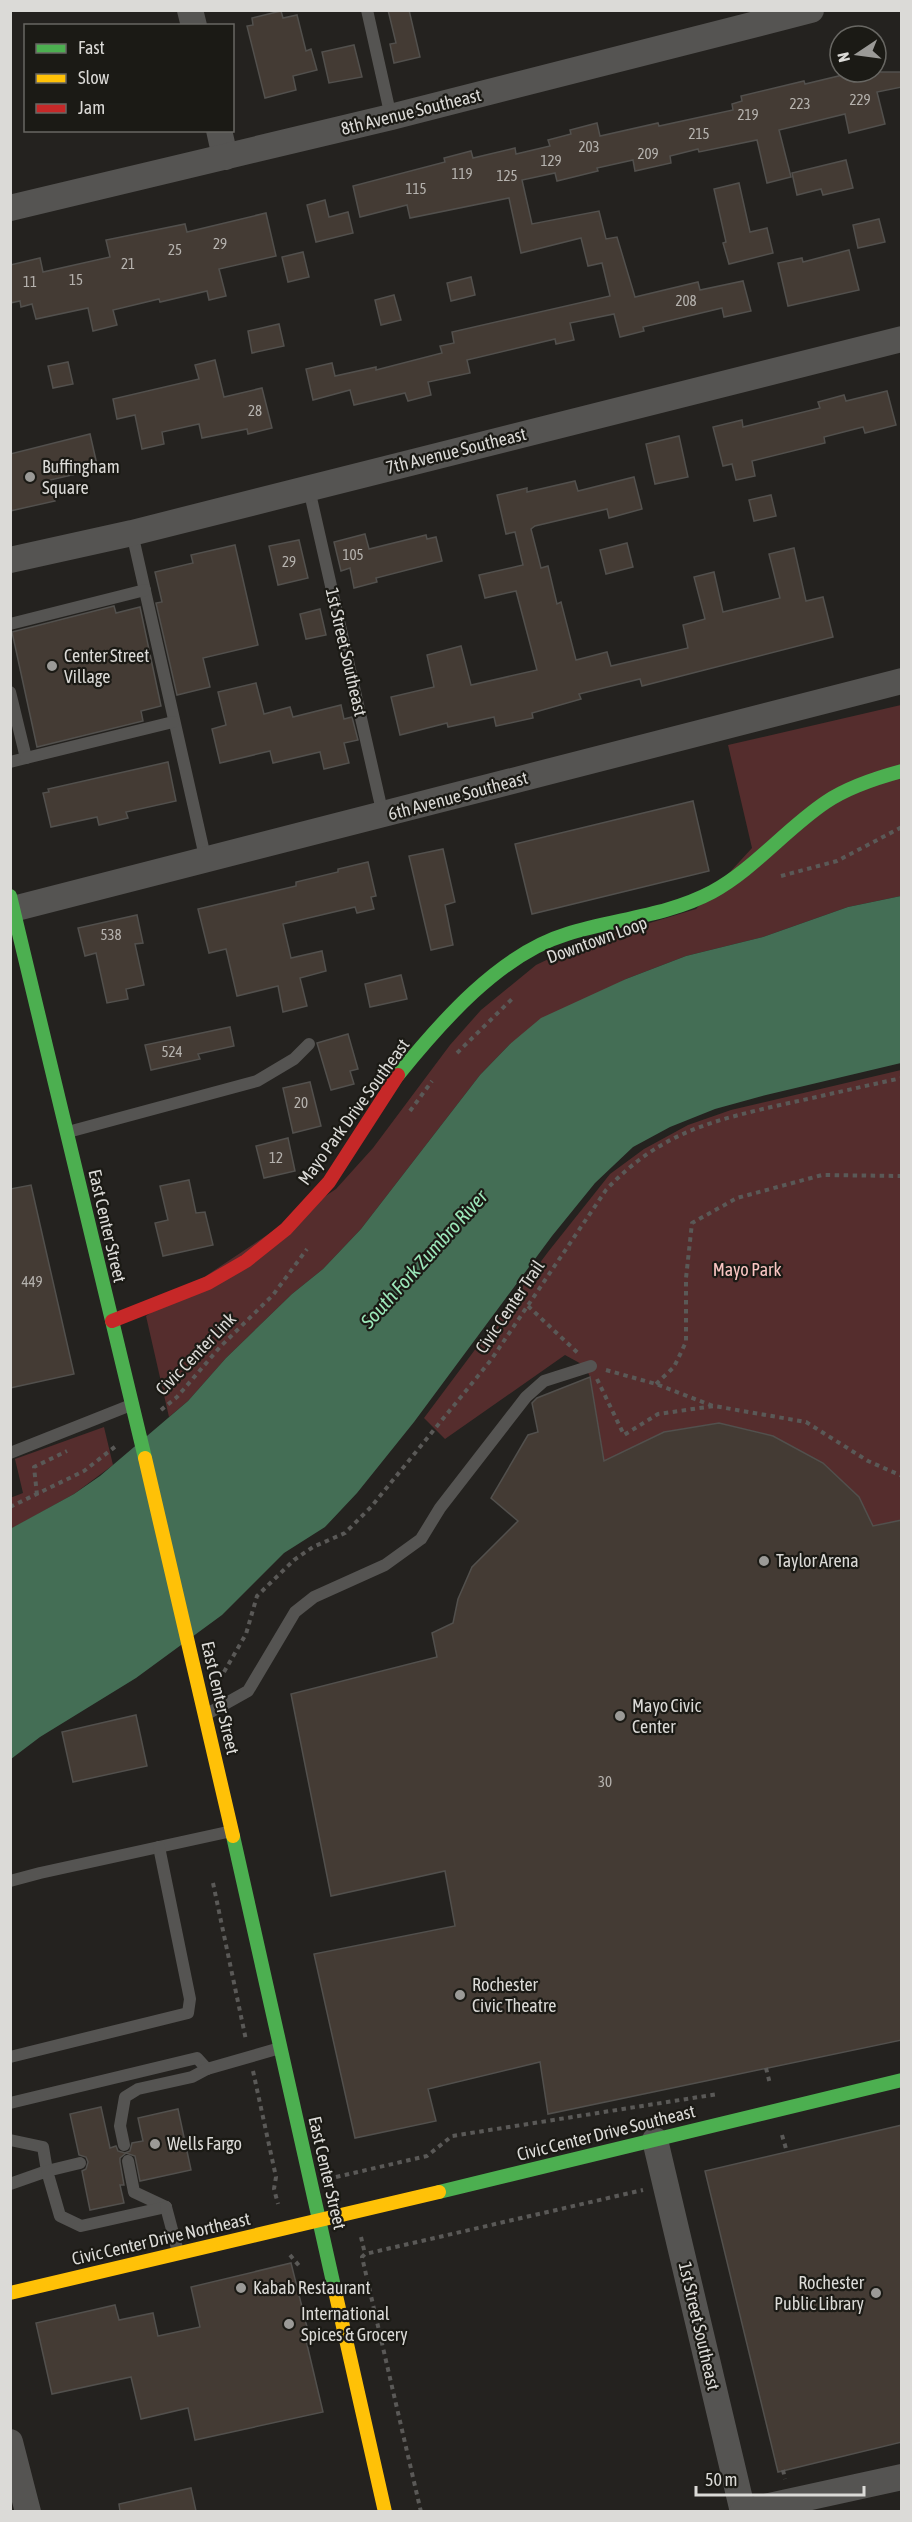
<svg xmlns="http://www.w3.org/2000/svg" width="912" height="2522" font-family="'Asap Condensed',sans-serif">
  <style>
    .green { fill: #552d2d }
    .water { fill: #446e55 }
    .building { fill: #443b34; stroke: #52504d; stroke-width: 1.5 }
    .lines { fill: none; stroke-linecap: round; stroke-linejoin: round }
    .path { stroke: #5a5957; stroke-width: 4; stroke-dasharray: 4.5 4.5; stroke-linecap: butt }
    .lane { stroke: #555452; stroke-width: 12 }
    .street { stroke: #555452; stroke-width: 26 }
    .fast { stroke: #4caf50; stroke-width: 14 }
    .slow { stroke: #ffc107; stroke-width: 14 }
    .jam { stroke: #c62828; stroke-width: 14 }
    .poi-dot { fill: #9b9a97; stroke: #1b1a15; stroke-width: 2 }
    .labels { text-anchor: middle; stroke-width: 4.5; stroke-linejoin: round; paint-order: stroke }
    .number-label { font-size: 15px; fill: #b5b2ae }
    .street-label { font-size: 18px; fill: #dbdad7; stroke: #1b1a15 }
    .poi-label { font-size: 18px; fill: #dbdad7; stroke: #1b1a15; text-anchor: start }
    .park-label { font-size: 18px; fill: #fac6c3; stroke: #1b1a15 }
    .water-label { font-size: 20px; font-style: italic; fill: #9ce8ba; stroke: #1b1a15 }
  </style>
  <rect width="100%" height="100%" fill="#24221f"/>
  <g class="green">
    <polygon points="901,705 901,896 848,907 763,937 686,956 626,979 510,1044 480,1075 361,1229 323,1269 292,1294 226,1358 188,1401 169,1417 146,1316 336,1189 373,1148 450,1045 481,1010 536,965 580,944 696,909 752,848 728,745"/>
    <polygon points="901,1070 901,1520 873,1526 859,1497 823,1463 773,1436 719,1423 664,1432 604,1461 590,1377 585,1366 565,1355 445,1439 424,1418 548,1252 610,1174 644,1149 688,1125 731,1110"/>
    <polygon points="104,1427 113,1465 74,1494 11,1529 10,1498 23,1493 15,1459"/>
  </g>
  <polygon class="water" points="901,896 901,1063 766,1095 715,1109 670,1127 633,1147 595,1183 552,1236 414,1422 357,1493 325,1527 284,1553 222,1615 136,1678 40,1737 11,1759 10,1529 74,1494 100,1476 188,1401 226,1358 292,1294 323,1269 361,1229 480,1075 510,1044 541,1018 626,979 686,956 763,937 848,907"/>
  <g class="building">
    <polygon points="388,10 409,10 420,57 394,63 390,44 396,43"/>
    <polygon points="281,11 283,18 297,15 306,51 311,49 317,70 293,76 296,90 265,98 247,26 253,25 252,18"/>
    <polygon points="354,45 362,77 329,83 322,52"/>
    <polygon points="855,72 902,72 902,87 877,92 885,124 849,133 845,114 779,130 791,177 767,183 757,140 699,152 698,149 670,156 671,163 635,171 633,160 597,168 598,171 557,181 555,173 522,180 532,224 599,211 606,239 617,237 635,297 698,282 700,290 743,281 751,311 724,317 722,308 643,327 644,331 620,337 614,314 570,323 574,340 556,344 555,339 467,360 470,373 428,382 431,395 408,401 405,393 354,405 350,390 313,400 306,369 332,363 335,376 376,367 376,370 442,353 440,346 454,343 452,332 610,296 602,263 588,266 581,238 521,253 509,198 410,218 407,205 360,217 353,186 445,162 444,158 471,151 473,158 515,148 516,154 550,146 548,140 571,134 570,130 597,123 600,136 658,123 659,126 733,110 732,104 742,101 741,96 804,81 805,84"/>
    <polygon points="846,160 853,188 823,195 821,189 797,195 792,173"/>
    <polygon points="739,183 750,232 767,228 773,253 729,264 723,243 726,242 714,189"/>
    <polygon points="325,200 329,217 348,212 353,233 316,242 307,205"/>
    <polygon points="266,213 276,256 219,269 226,296 209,300 207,291 160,302 159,299 113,310 117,325 93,331 88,308 36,319 32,304 21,307 20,301 10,303 10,265 40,258 43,272 110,257 106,240 185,224 187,232"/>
    <polygon points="879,219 885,242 858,248 853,225"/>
    <polygon points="849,250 859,290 788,306 778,263 802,258 803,262"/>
    <polygon points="303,252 309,277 288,282 282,257"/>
    <polygon points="471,277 475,295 451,301 447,283"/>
    <polygon points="394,295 401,320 381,325 375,300"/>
    <polygon points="279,324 284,346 252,353 248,331"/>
    <polygon points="215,360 224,397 262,388 272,428 248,434 247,429 202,438 199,424 162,432 164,444 142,449 135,415 117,419 113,399 199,379 195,365"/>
    <polygon points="68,362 73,384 53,388 48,366"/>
    <polygon points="887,391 896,425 865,433 863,427 824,437 825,443 752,461 755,476 736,480 732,464 723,466 713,427 742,420 743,427 820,408 818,402 844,395 846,401"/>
    <polygon points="90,434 98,469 50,480 55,501 10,511 10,454"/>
    <polygon points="679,436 688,477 655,484 646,444"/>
    <polygon points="634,477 642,509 609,518 607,509 535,526 531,529 541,568 548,566 557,604 561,602 576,660 607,652 611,666 688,648 683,625 705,619 694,577 714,572 723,612 780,598 769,554 794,548 806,601 823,597 833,637 642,686 640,679 579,694 581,699 532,713 533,718 496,726 494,717 448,727 447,723 400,735 391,697 434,687 427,655 461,646 471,685 537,670 516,591 485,598 479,575 523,565 515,532 506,534 497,495 527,488 527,492 575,481 578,491"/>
    <polygon points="771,495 776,516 754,521 749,500"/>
    <polygon points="365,534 369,549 426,535 427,539 436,537 442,561 376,578 377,582 354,588 350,568 341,571 334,542"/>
    <polygon points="299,540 308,578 278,585 269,546"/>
    <polygon points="627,543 633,567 606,574 600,550"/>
    <polygon points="235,545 258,645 203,658 210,687 177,695 156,603 162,602 155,572 193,563 191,555"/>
    <polygon points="114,606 116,613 140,607 161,706 141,711 143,721 37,747 12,632"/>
    <polygon points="320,609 326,635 306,639 300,614"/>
    <polygon points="256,683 264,714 290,707 293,717 341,705 344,719 352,717 358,740 344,743 349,763 324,769 320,752 273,763 270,751 220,763 212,729 226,725 218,692"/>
    <polygon points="168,762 176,801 126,812 128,818 99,825 97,817 51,827 43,793 49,792 48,789"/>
    <polygon points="693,801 709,871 532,914 515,844"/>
    <polygon points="443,849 455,902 445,905 453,945 431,950 409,856"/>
    <polygon points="368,862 376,896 371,897 374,909 357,913 355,907 283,924 291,958 322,951 326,971 300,978 307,1006 283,1012 278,986 237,996 226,949 209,953 198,909 296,886 296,882 338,872 338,869"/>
    <polygon points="137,915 143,943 135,944 144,985 126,989 128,999 107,1003 96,953 85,956 78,928"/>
    <polygon points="401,975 407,999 370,1007 365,984"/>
    <polygon points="230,1027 234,1046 198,1054 200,1059 151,1070 145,1045"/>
    <polygon points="348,1034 358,1069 350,1071 354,1084 331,1090 317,1043"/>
    <polygon points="310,1082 321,1126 293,1133 283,1088"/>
    <polygon points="288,1138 295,1171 264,1178 256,1146"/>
    <polygon points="189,1180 196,1213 205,1212 213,1245 163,1256 155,1223 168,1220 160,1186"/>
    <polygon points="31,1185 74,1374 10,1388 10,1189"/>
    <polygon points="590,1377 604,1461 664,1432 719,1423 773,1436 823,1463 859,1497 873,1526 902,1520 902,2040 548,2114 540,2062 428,2089 436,2121 355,2138 314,1954 455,1926 445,1871 331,1896 291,1694 437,1657 432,1633 453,1623 458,1599 472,1567 518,1521 491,1498 528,1435 538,1432 532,1403 537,1398"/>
    <polygon points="136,1715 147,1766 73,1782 62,1732"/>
    <polygon points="101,2107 110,2148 116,2146 118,2151 125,2153 130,2151 132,2143 143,2141 138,2118 178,2109 191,2170 140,2181 135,2156 126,2153 120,2158 120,2162 124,2185 120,2185 124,2203 90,2210 82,2171 86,2169 88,2162 86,2157 79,2155 70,2114"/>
    <polygon points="902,2125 902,2442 778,2472 705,2171"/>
    <polygon points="291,2263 309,2335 305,2336 323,2412 195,2440 188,2408 141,2419 131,2377 52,2394 36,2323 115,2305 119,2320 153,2313 158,2336 200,2327 191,2287"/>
    <polygon points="191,2488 196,2511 120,2511 119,2504"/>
  </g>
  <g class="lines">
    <g class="path">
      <polyline points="781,876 837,861 902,827"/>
      <polyline points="457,1053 514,997"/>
      <polyline points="410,1111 432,1081"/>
      <polyline points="528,1306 579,1354"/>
      <polyline points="606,1370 656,1384 713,1406"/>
      <polyline points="597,1379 624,1435 658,1414 714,1406 806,1422 868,1461 902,1476"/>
      <polyline points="656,1384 674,1367 686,1342 686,1278 692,1223 737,1198 822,1175 902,1176"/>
      <polyline points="161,1410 177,1397 220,1347 273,1295 307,1249"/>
      <polyline points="37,1495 34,1467 67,1451"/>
      <polyline points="10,1507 84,1471 116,1446"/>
      <path d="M 224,1672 L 246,1634 L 257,1596 L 294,1560 L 313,1547 L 345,1533 L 371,1507 L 491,1360 L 606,1190 C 661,1131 715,1120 789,1103 C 827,1095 864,1086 902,1078"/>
      <polyline points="213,1883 246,2040"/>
      <polyline points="766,2068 770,2084"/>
      <polyline points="253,2071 276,2177 274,2189 278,2204"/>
      <polyline points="782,2135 787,2152"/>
      <polyline points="336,2177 427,2156 452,2136 718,2094"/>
      <polyline points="361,2237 365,2254"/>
      <polyline points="290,2255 301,2268"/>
      <polyline points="783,2470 785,2479"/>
      <polyline points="421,2512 362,2257 365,2254 643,2190"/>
    </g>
    <g class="lane">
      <polyline points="367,10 391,117"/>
      <polyline points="309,489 383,815"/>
      <polyline points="132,533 206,861"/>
      <polyline points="10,624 145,590"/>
      <polyline points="10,692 26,758 10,762"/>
      <polyline points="26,758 173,722"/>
      <polyline points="68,1132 257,1081 294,1059 309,1044"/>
      <polyline points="10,1453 131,1405"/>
      <polyline points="207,1714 248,1691 295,1612 314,1597 385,1565 421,1539 440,1508 526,1397 544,1381 591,1366"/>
      <polyline points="10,1881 40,1873 232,1831"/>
      <polyline points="10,2057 188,2013 190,1999 159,1847"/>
      <polyline points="10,2103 197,2058 207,2069"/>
      <polyline points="10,2140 43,2147 47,2171 10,2184"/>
      <polyline points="124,2145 120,2126 125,2097 138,2089 192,2077 207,2069 280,2048"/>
      <polyline points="128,2161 134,2192 166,2207"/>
      <polyline points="80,2163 47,2171 60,2216 81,2226 166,2207"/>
      <polyline points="166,2207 178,2252"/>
    </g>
    <g class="street">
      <polyline points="190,10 194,26"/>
      <polyline points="219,130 225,157"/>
      <polyline points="10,208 391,117 811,10"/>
      <polyline points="10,560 132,533 902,339"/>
      <polyline points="13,909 902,681"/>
      <polyline points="655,2140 743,2512"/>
      <polyline points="10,2442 28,2512"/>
      <polyline points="742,2512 902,2477"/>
    </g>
    <g class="fast">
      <polyline points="10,896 145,1458"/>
      <path d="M 398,1075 C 441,1022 500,954 567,934 C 614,919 667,916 712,892 C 753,870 787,828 826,802 C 848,787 876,778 902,771"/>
      <polyline points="233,1836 335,2291"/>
      <polyline points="439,2192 902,2080"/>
    </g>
    <g class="slow">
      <polyline points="145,1458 233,1836"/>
      <polyline points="335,2291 385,2512"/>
      <polyline points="10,2293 439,2192"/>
    </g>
    <polyline class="jam" points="112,1321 208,1283 246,1261 286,1229 329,1182 398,1075"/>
  </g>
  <g class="poi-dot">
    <circle cx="30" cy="477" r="6"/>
    <circle cx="52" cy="666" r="6"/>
    <circle cx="764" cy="1561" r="6"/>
    <circle cx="620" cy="1716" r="6"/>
    <circle cx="460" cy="1995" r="6"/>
    <circle cx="155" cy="2144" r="6"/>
    <circle cx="241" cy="2288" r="6"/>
    <circle cx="876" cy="2293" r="6"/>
    <circle cx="289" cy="2324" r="6"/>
  </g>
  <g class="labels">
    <g class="number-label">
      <text x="860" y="105">229</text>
      <text x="800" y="109">223</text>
      <text x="748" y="120">219</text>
      <text x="699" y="139">215</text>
      <text x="589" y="152">203</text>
      <text x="648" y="159">209</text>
      <text x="551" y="166">129</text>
      <text x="462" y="179">119</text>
      <text x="507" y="181">125</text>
      <text x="416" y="194">115</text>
      <text x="220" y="249">29</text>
      <text x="175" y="255">25</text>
      <text x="128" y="269">21</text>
      <text x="76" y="285">15</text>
      <text x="30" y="287">11</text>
      <text x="686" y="306">208</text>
      <text x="255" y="416">28</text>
      <text x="353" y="560">105</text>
      <text x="289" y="567">29</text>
      <text x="111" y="940">538</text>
      <text x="172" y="1057">524</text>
      <text x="301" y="1108">20</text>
      <text x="276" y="1163">12</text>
      <text x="32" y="1287">449</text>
      <text x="605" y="1787">30</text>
    </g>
    <g class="street-label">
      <text transform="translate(411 112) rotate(-14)" y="6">8th Avenue Southeast</text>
      <text transform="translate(456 451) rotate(-14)" y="6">7th Avenue Southeast</text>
      <text transform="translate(346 652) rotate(77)" y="6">1st Street Southeast</text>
      <text transform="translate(458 796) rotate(-15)" y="6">6th Avenue Southeast</text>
      <text transform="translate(597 940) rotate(-20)" y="6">Downtown Loop</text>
      <text transform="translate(354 1112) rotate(-54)" y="6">Mayo Park Drive Southeast</text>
      <text transform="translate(107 1226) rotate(77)" y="6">East Center Street</text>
      <text transform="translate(510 1307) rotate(-56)" y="6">Civic Center Trail</text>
      <text transform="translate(196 1354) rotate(-46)" y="6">Civic Center Link</text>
      <text transform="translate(220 1698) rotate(77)" y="6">East Center Street</text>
      <text transform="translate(606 2133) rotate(-14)" y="6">Civic Center Drive Southeast</text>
      <text transform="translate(327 2173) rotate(77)" y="6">East Center Street</text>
      <text transform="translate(161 2239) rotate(-13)" y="6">Civic Center Drive Northeast</text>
      <text transform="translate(699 2326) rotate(77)" y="6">1st Street Southeast</text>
    </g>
    <g class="poi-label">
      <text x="42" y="473">Buffingham<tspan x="42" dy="21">Square</tspan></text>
      <text x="64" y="662">Center Street<tspan x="64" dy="21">Village</tspan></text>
      <text x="776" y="1567">Taylor Arena</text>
      <text x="632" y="1712">Mayo Civic<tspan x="632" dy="21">Center</tspan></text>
      <text x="472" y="1991">Rochester<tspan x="472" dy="21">Civic Theatre</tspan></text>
      <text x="167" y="2150">Wells Fargo</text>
      <text x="864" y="2289" text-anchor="end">Rochester<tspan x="864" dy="21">Public Library</tspan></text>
      <text x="253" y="2294">Kabab Restaurant</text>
      <text x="301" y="2320">International<tspan x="301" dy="21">Spices &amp; Grocery</tspan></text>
    </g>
    <g class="park-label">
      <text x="747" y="1276">Mayo Park</text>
    </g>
    <g class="water-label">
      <text transform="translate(424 1259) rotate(-48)" y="7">South Fork Zumbro River</text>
    </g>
  </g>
  <rect width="912" height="2522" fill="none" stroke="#dbdad7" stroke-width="24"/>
  <rect x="24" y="24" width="210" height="108" fill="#1b1a15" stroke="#686763" stroke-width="1.5"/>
  <rect x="36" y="44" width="30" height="9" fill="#4caf50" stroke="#686763" stroke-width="1.5"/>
  <text x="78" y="54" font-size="18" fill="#dbdad7">Fast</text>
  <rect x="36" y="74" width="30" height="9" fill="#ffc107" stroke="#686763" stroke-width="1.5"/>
  <text x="78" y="84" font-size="18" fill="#dbdad7">Slow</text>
  <rect x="36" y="104" width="30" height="9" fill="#c62828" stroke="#686763" stroke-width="1.5"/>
  <text x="78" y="114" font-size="18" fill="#dbdad7">Jam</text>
  <g transform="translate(858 54) rotate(257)"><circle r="28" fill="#1b1a15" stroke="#686763" stroke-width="1.5"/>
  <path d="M0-4.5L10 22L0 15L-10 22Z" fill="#9b9a97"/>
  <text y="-9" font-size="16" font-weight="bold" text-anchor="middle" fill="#dbdad7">N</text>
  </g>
  <path d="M696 2486v9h168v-9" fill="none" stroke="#dbdad7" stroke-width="3"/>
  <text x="705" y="2486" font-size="18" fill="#dbdad7" stroke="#1b1a15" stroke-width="4.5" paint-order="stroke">50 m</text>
</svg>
